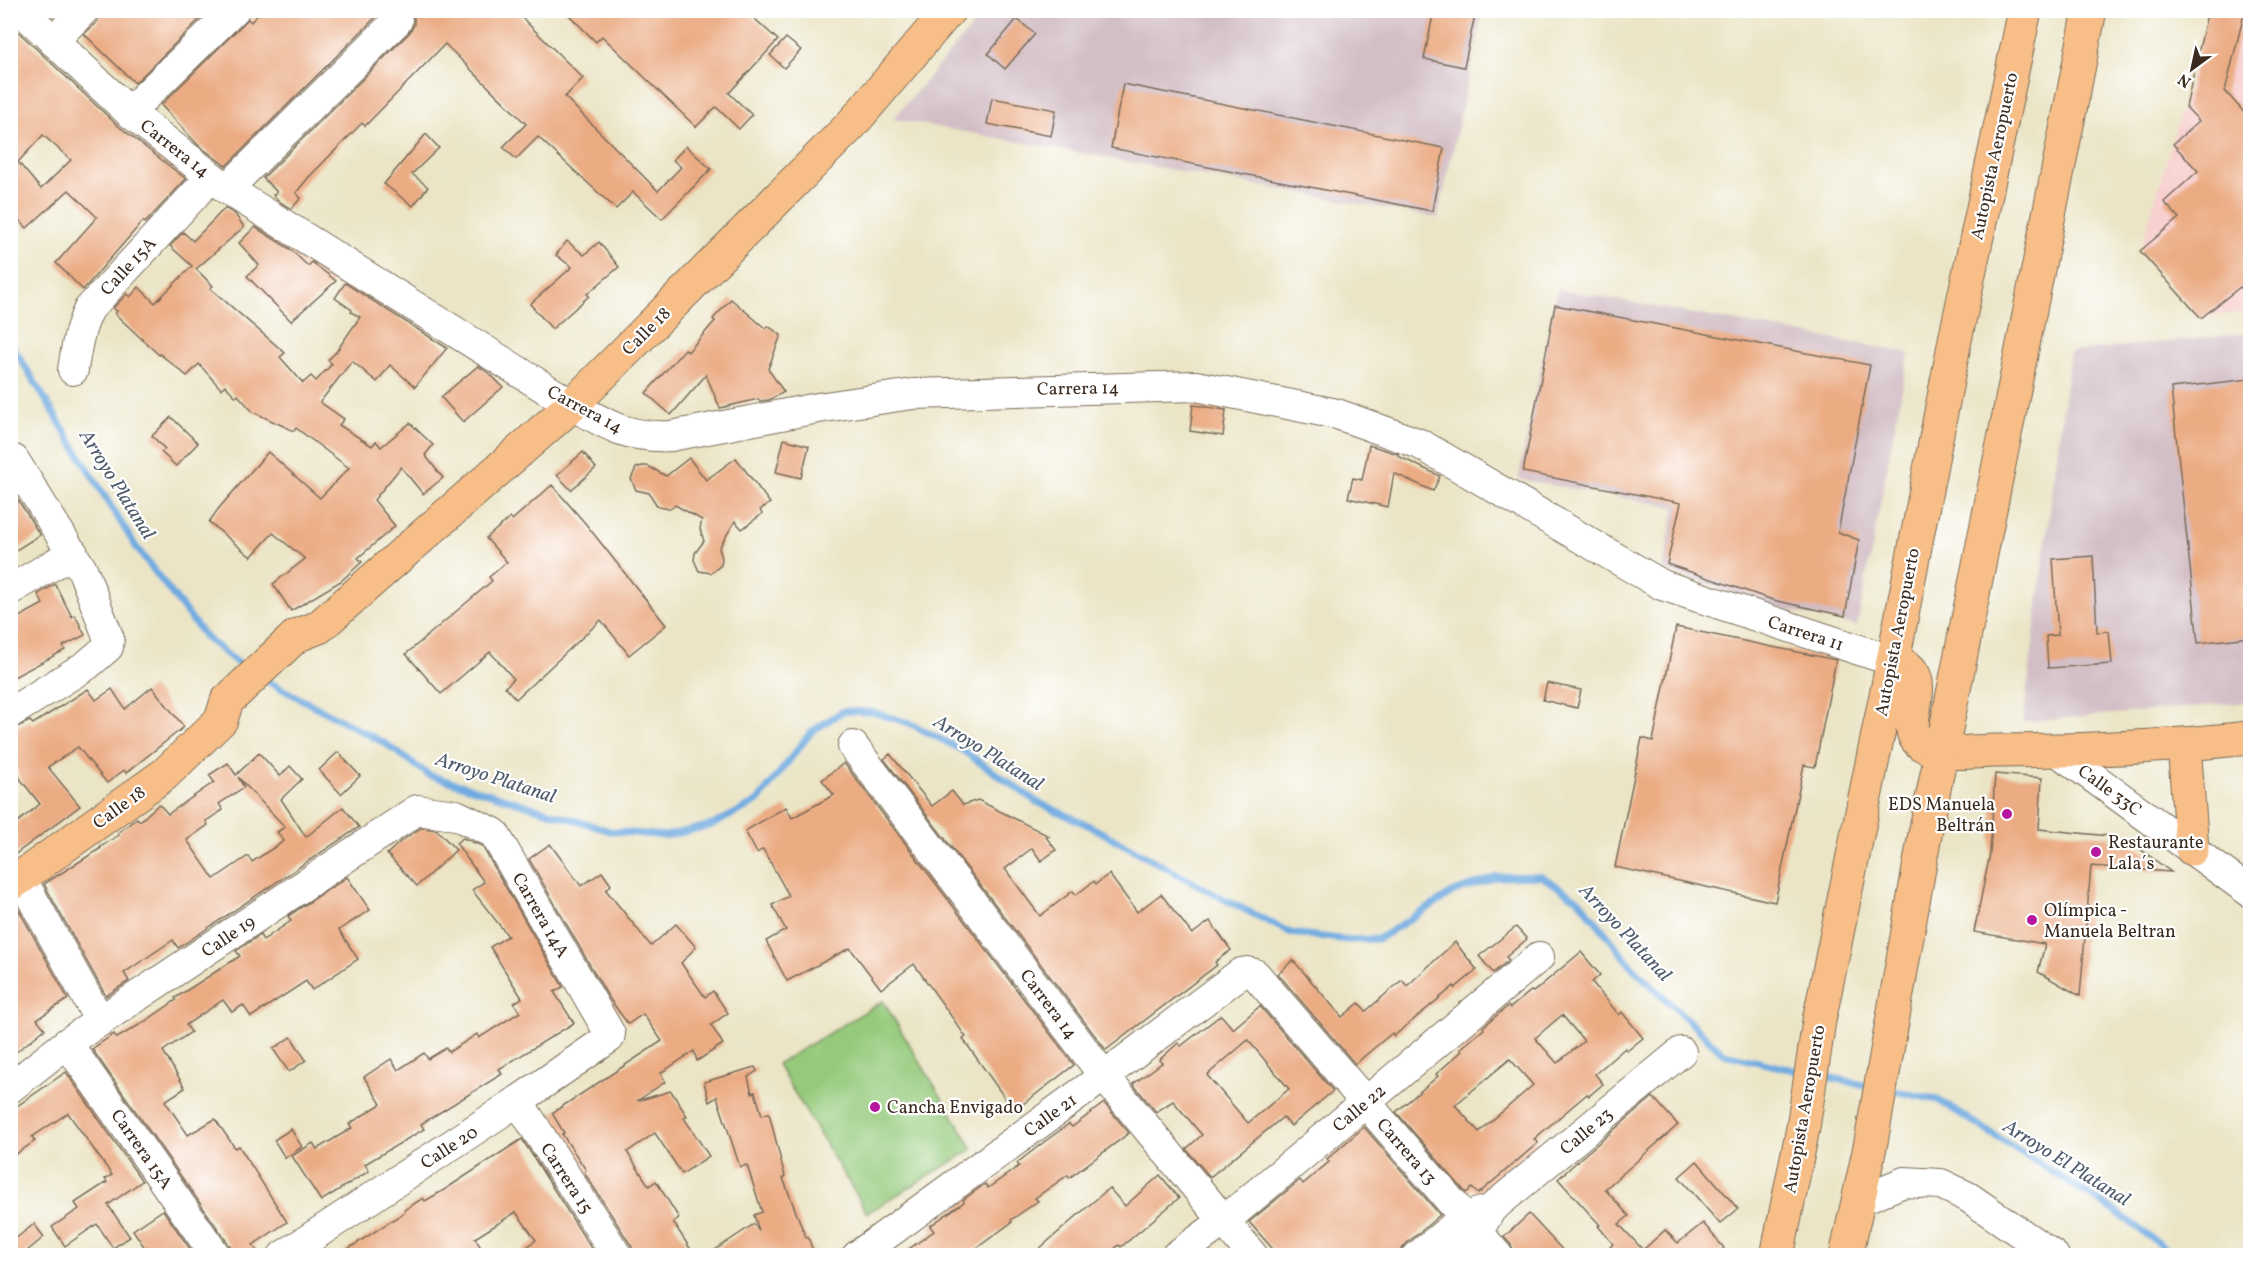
<svg xmlns="http://www.w3.org/2000/svg" width="2261" height="1266" font-family="Vollkorn,serif">
  <style>
    .built { fill: #f7d0cf }
    .industrial { fill: #d2bec5 }
    .green { fill: #95ca7c; stroke: #687a4d; stroke-width: 1.5 }
    .lines { fill: none; stroke-linecap: round; stroke-linejoin: round }
    .stream { stroke: #70aae0; stroke-width: 7 }
    .building { fill: #ebac84; fill-rule: evenodd }
    .minor-casing { stroke: #796b59; stroke-width: 32 }
    .major-casing { stroke: #796b59; stroke-width: 35 }
    .highway-casing { stroke: #796b59; stroke-width: 35 }
    .minor { stroke: #fff; stroke-width: 30 }
    .major { stroke: #f7be87; stroke-width: 33 }
    .highway { stroke: #f7be87; stroke-width: 33 }
    .poi-dot { fill: #b5179e; stroke: #fff; stroke-width: 2 }
    .labels { text-anchor: middle; stroke-width: 4.5; stroke-linejoin: round; paint-order: stroke }
    .street-label { font-size: 18px; fill: #3b2a1e; stroke: #fff }
    .poi-label { font-size: 18px; fill: #3b2a1e; stroke: #fff; text-anchor: start }
    .water-label { font-size: 20px; font-style: italic; fill: #505d6c; stroke: #fff }
  </style>
  <rect width="100%" height="100%" fill="#fff"/>
  <filter id="ink" filterUnits="userSpaceOnUse"><feTurbulence type="fractalNoise" baseFrequency=".0167" numOctaves="2"/><feDisplacementMap in="SourceGraphic" scale="12" xChannelSelector="R" yChannelSelector="G"/><feConvolveMatrix kernelMatrix="1 2 1 2 8 2 1 2 1" color-interpolation-filters="sRGB"/></filter>
  <filter id="wash" filterUnits="userSpaceOnUse"><feTurbulence type="fractalNoise" baseFrequency=".008" numOctaves="4" result="noise"/><feDisplacementMap in="SourceGraphic" scale="24" xChannelSelector="R" yChannelSelector="G"/><feGaussianBlur stdDeviation="1.35" result="paint"/><feColorMatrix in="noise" values="0 0 0 0 0 0 0 0 0 0 0 0 0 0 0 0 0 1.4 0 .05"/><feComposite in="paint" operator="in"/></filter>
  <g filter="url(#wash)">
    <rect width="100%" height="100%" fill="#ebe5c6"/>
    <polygon class="built" points="2208,11 2250,11 2250,311 2201,318 2140,251 2200,47"/>
    <g class="industrial">
      <polygon points="985,11 1483,11 1438,218 893,119"/>
      <polygon points="1557,289 1909,353 1857,626 1773,607 1663,569 1675,507 1518,479"/>
      <polygon points="2250,333 2250,702 2023,722 2070,352"/>
    </g>
    <polygon class="green" points="883,1001 973,1149 867,1213 777,1064"/>
    <g class="lines">
      <g class="stream">
        <polyline points="10,342 136,547 206,638 248,671"/>
        <polyline points="263,679 386,744 429,775 610,831 666,836 712,825 757,802 811,732 843,711 872,712 909,723 962,750 1037,802 1090,826 1218,896 1291,933 1348,940 1378,939 1454,892 1497,877 1541,876 1579,900 1634,969 1724,1054 1802,1072"/>
        <polyline points="1819,1075 1873,1087"/>
        <polyline points="1889,1090 1938,1100 2118,1213 2175,1256"/>
      </g>
    </g>
    <g id="blocks">
      <g class="building">
        <polygon points="101,10 209,10 135,83 84,34 97,22"/>
        <polygon points="262,10 383,10 226,166 198,145 161,105 248,19 251,22"/>
        <polygon points="410,10 514,10 583,78 565,97 658,191 681,167 673,160 686,146 711,169 662,219 633,192 616,209 538,137 516,159 503,147 526,124 445,44 365,126 362,123 308,178 296,193 301,198 291,209 280,202 273,195 277,192 263,178 409,33 414,25 414,17"/>
        <polygon points="564,10 745,10 778,40 729,93 752,115 739,129 716,107 696,127 602,36 596,42"/>
        <polygon points="1434,10 1476,10 1464,67 1424,59"/>
        <polygon points="2208,10 2245,10 2225,91 2250,119 2250,298 2240,287 2201,318 2140,251 2179,218 2164,202 2198,171 2173,144 2199,121 2186,107"/>
        <polygon points="1017,19 1035,34 1005,69 988,54"/>
        <path d="M 10,24 L 117,125 L 186,179 L 145,223 L 143,221 L 83,290 L 56,263 L 97,217 L 69,190 L 27,228 L 10,211 ZM 43,135 L 71,160 L 41,189 L 18,162 Z"/>
        <polygon points="786,38 801,50 784,68 770,55"/>
        <polygon points="1123,84 1444,148 1432,211 1111,148"/>
        <polygon points="992,98 1056,110 1051,136 987,124"/>
        <polygon points="426,134 439,148 412,174 428,187 413,206 384,184"/>
        <polygon points="225,208 235,214 244,227 196,269 213,286 210,288 285,353 280,357 303,383 311,376 316,381 332,364 328,360 336,352 360,317 351,312 352,310 335,298 345,283 447,348 415,387 390,365 377,382 352,361 320,402 344,419 339,425 372,446 376,441 381,447 410,423 433,445 425,455 443,478 423,494 401,467 374,500 395,526 358,558 362,562 341,581 291,611 273,584 305,559 273,533 251,557 209,522 219,508 268,452 320,498 349,468 296,428 294,431 253,412 238,395 236,397 225,385 221,389 199,364 187,376 160,354 159,355 115,314 117,311 113,308 127,294 130,297 139,287 155,303 192,266 170,246 183,232 193,241"/>
        <polygon points="255,227 290,249 308,266 312,262 336,281 291,321 247,276 259,265 239,243"/>
        <polygon points="567,241 584,255 599,242 619,267 587,294 589,296 552,329 530,304 572,267 556,255"/>
        <polygon points="731,299 766,329 768,326 781,335 768,369 784,392 769,400 760,401 758,399 720,408 706,375 671,415 646,393 685,349 688,352 715,321 713,319"/>
        <polygon points="1555,305 1870,365 1838,532 1859,540 1845,616 1773,600 1667,564 1681,503 1523,472"/>
        <polygon points="478,366 491,375 503,387 463,422 441,397"/>
        <polygon points="2250,379 2250,637 2198,643 2171,388"/>
        <polygon points="1193,405 1226,410 1223,436 1190,431"/>
        <polygon points="171,417 198,443 176,466 161,452 165,449 152,436"/>
        <polygon points="784,439 809,446 801,478 776,472"/>
        <polygon points="1369,445 1398,454 1398,456 1440,476 1433,491 1394,473 1388,507 1348,498 1353,478 1362,480"/>
        <polygon points="583,452 596,468 571,490 557,475"/>
        <polygon points="689,458 706,480 736,458 770,503 760,510 762,514 742,529 735,521 719,548 722,558 721,565 711,573 699,571 694,560 695,553 704,541 700,529 702,520 675,505 670,509 658,507 649,493 636,490 631,479 636,468 642,466 648,466 666,476"/>
        <polygon points="552,485 585,523 666,625 629,655 601,620 516,699 505,687 514,679 490,652 441,694 406,654 492,581 489,577 507,562 486,538 510,518 512,520"/>
        <polygon points="10,487 40,535 10,554"/>
        <polygon points="2093,556 2097,632 2109,631 2112,664 2048,668 2046,636 2058,635 2053,559"/>
        <polygon points="55,584 72,617 75,615 85,635 63,646 65,650 10,679 10,622 43,604 38,594"/>
        <polygon points="1676,627 1836,660 1815,767 1804,765 1775,902 1615,867 1642,738 1653,741"/>
        <polygon points="1547,683 1581,690 1577,708 1543,700"/>
        <polygon points="152,687 184,727 126,773 124,770 107,783 78,747 48,767 80,806 10,858 10,828 40,804 21,780 10,756 10,730 30,721 33,724 88,689 96,700 112,689 125,709"/>
        <polygon points="338,752 360,776 341,794 319,770"/>
        <path d="M 259,753 L 280,776 L 290,766 L 302,779 L 281,799 L 306,837 L 343,807 L 359,827 L 178,948 L 173,940 L 124,973 L 129,981 L 106,996 L 44,884 L 101,848 L 100,847 L 119,835 L 118,833 L 137,818 L 140,821 L 159,804 L 168,814 L 214,782 L 209,775 L 228,763 L 236,775 ZM 238,777 L 285,827 L 277,832 L 284,841 L 252,862 L 248,856 L 214,879 L 187,840 L 208,825 L 206,821 L 223,810 L 219,804 L 244,787 Z"/>
        <polygon points="890,754 932,806 952,791 963,805 978,800 1049,836 1046,837 1056,850 1041,861 1032,848 1005,869 1040,916 1073,891 1076,895 1094,881 1096,884 1109,874 1137,912 1161,894 1192,934 1210,921 1231,950 1215,962 1217,965 1106,1050 884,759"/>
        <polygon points="844,763 1074,1065 1014,1111 963,1039 966,1037 914,964 881,989 850,948 787,981 766,941 786,930 772,905 789,896 763,849 757,853 745,831 786,807 792,818 834,795 822,780"/>
        <polygon points="1995,774 2042,778 2039,829 2109,836 2111,842 2136,846 2171,872 2091,866 2080,996 2038,972 2045,944 1974,932 1990,854"/>
        <polygon points="421,828 437,830 456,850 417,886 387,854 400,842"/>
        <polygon points="463,838 482,846 563,987 554,992 574,1023 499,1069 502,1074 421,1124 424,1129 365,1164 369,1171 321,1201 292,1156 313,1143 317,1149 352,1128 349,1124 381,1104 364,1077 391,1059 398,1070 424,1053 428,1059 446,1048 449,1052 477,1034 479,1038 520,1012 514,1003 522,998 490,947 508,936 472,890 484,882 456,843"/>
        <polygon points="550,844 581,886 602,872 611,885 606,890 651,946 676,924 696,947 681,963 705,997 713,991 728,1013 711,1025 723,1044 697,1061 694,1051 661,1073 665,1082 637,1101 671,1091 687,1116 684,1118 709,1156 682,1174 655,1133 627,1152 649,1186 656,1181 679,1218 673,1222 695,1256 634,1256 632,1247 584,1172 586,1170 562,1134 564,1133 552,1113 662,1041 643,1014 628,1024 609,998 529,859"/>
        <polygon points="347,877 370,910 339,930 358,959 312,990 306,981 251,1017 243,1005 232,1012 223,1000 186,1025 191,1032 163,1051 185,1088 165,1101 188,1135 215,1119 235,1148 239,1146 287,1222 253,1245 260,1256 233,1256 230,1246 92,1049 114,1034 117,1038 144,1022 176,1000 175,998 240,956 236,951 260,935 263,940 291,921 288,916"/>
        <polygon points="15,903 68,999 37,1019 45,1029 10,1057 10,906"/>
        <polygon points="1516,927 1527,939 1506,957 1509,960 1493,973 1479,956"/>
        <polygon points="1455,942 1477,970 1455,988 1454,986 1394,1036 1392,1033 1355,1064 1278,974 1293,960 1342,1017 1359,1003 1366,1011 1402,980 1407,986"/>
        <path d="M 1581,952 L 1600,975 L 1592,982 L 1619,1015 L 1622,1012 L 1643,1038 L 1627,1051 L 1625,1048 L 1595,1074 L 1603,1084 L 1589,1096 L 1587,1094 L 1534,1139 L 1538,1143 L 1478,1194 L 1472,1188 L 1466,1193 L 1396,1112 L 1438,1076 L 1436,1074 L 1462,1051 L 1460,1049 L 1484,1029 L 1483,1027 L 1508,1006 L 1510,1008 L 1531,991 L 1533,992 ZM 1562,1015 L 1584,1041 L 1557,1063 L 1535,1038 ZM 1510,1059 L 1533,1085 L 1479,1132 L 1455,1105 Z"/>
        <path d="M 1260,1006 L 1333,1091 L 1291,1126 L 1283,1117 L 1210,1177 L 1186,1149 L 1202,1135 L 1173,1101 L 1156,1112 L 1133,1084 L 1162,1063 L 1159,1060 L 1178,1043 L 1181,1046 L 1221,1015 L 1233,1029 ZM 1248,1040 L 1289,1089 L 1248,1123 L 1207,1075 Z"/>
        <polygon points="291,1037 306,1060 289,1072 273,1049"/>
        <polygon points="755,1067 757,1071 748,1077 752,1093 755,1092 762,1115 769,1113 785,1177 783,1178 806,1238 808,1237 815,1256 706,1256 754,1224 759,1231 754,1215 762,1212 747,1165 740,1167 717,1097 709,1102 704,1082"/>
        <polygon points="66,1072 142,1181 108,1205 130,1237 113,1248 97,1224 65,1246 52,1227 79,1209 75,1203 107,1182 105,1179 112,1175 68,1113 32,1137 35,1141 10,1158 10,1111"/>
        <polygon points="1653,1097 1678,1125 1605,1189 1629,1216 1619,1224 1643,1250 1665,1230 1678,1243 1703,1223 1724,1248 1715,1256 1618,1256 1610,1247 1613,1244 1598,1226 1600,1225 1558,1179 1583,1156"/>
        <polygon points="1104,1103 1129,1133 1069,1178 1068,1175 1035,1198 1038,1201 1011,1220 1012,1222 966,1256 899,1256 934,1231 930,1226 964,1202 963,1200 985,1184 988,1188 1019,1166 1017,1163 1044,1142 1069,1124 1072,1127"/>
        <polygon points="1364,1127 1440,1215 1407,1243 1402,1249 1401,1256 1279,1256 1249,1222 1300,1180 1303,1184 1329,1162 1327,1159"/>
        <polygon points="291,1129 302,1147 285,1158 274,1140"/>
        <polygon points="522,1139 596,1256 515,1256 536,1240 516,1212 475,1238 486,1256 337,1256 405,1212 404,1210 423,1198 425,1201 444,1190"/>
        <polygon points="1697,1161 1738,1209 1720,1224 1679,1177"/>
        <polygon points="1160,1175 1179,1198 1121,1247 1119,1245 1106,1256 1031,1256 1109,1188 1125,1206"/>
        <polygon points="163,1210 195,1256 153,1256 147,1247 145,1248 133,1230"/>
        <polygon points="1529,1214 1568,1256 1515,1256 1511,1245 1504,1237"/>
        <polygon points="34,1224 44,1237 21,1256 10,1256 10,1243"/>
      </g>
    </g>
  </g>
  <g filter="url(#ink)">
    <use href="#blocks" fill-opacity="0" stroke="#796b59" stroke-width="1.5"/>
    <g class="lines">
      <g class="minor-casing">
        <g id="minor">
          <path d="M 21,10 L 129,112 L 227,189 L 572,405 C 609,426 627,438 671,436 L 818,408 L 913,394 L 1196,386 L 1337,414 L 1420,444 L 1662,585 L 1893,661"/>
          <polyline points="53,41 84,10"/>
          <polyline points="129,112 234,10"/>
          <polyline points="227,189 397,21"/>
          <path d="M 73,370 C 76,349 79,329 89,309 L 211,177"/>
          <polyline points="10,462 14,460 83,571 109,639 108,647 87,665 10,713"/>
          <polyline points="10,590 73,553"/>
          <polyline points="853,746 1104,1076 1253,1256"/>
          <polyline points="2057,751 2250,892"/>
          <polyline points="21,878 100,1021"/>
          <polyline points="67,1043 216,1256"/>
          <polyline points="10,1088 67,1043 417,810 456,815 494,833 610,1034 609,1038 518,1101 283,1256"/>
          <polyline points="518,1101 617,1256"/>
          <polyline points="1858,1201 1904,1182 1941,1184 1968,1197 2054,1256"/>
          <polyline points="857,1256 1104,1076 1241,973 1247,972 1255,974 1498,1256"/>
          <polyline points="1176,1256 1224,1221 1539,957"/>
          <polyline points="1418,1256 1465,1217 1482,1212"/>
          <polyline points="1453,1256 1478,1231 1491,1209 1681,1052"/>
        </g>
      </g>
      <g class="major-casing">
        <g id="major">
          <path d="M 1893,661 C 1899,664 1909,666 1912,672 C 1927,692 1898,730 1923,745 C 1942,757 1974,751 1995,751 C 2080,751 2165,747 2250,738"/>
          <polyline points="2184,745 2192,849"/>
          <polyline points="10,885 165,774 221,720 227,701 296,636 319,627 572,405 851,125 949,10"/>
        </g>
      </g>
      <g class="highway-casing">
        <g id="highway">
          <polyline points="1777,1256 1803,1128 1819,1021 1893,661 1955,340 2025,10"/>
          <polyline points="1846,1256 1871,1142 1925,834 2090,10"/>
        </g>
      </g>
      <use href="#minor" class="minor"/>
      <use href="#major" class="major"/>
      <use href="#highway" class="highway"/>
    </g>
  </g>
  <g class="poi-dot">
    <circle cx="2007" cy="814" r="6"/>
    <circle cx="2096" cy="852" r="6"/>
    <circle cx="2032" cy="920" r="6"/>
    <circle cx="875" cy="1107" r="6"/>
  </g>
  <g class="labels">
    <g class="street-label">
      <text transform="translate(175 148) rotate(38)" y="6">Carrera 14</text>
      <text transform="translate(1994 156) rotate(-78)" y="6">Autopista Aeropuerto</text>
      <text transform="translate(128 266) rotate(-47)" y="6">Calle 15A</text>
      <text transform="translate(646 331) rotate(-45)" y="6">Calle 18</text>
      <text transform="translate(1078 388) rotate(-1)" y="6">Carrera 14</text>
      <text transform="translate(585 409) rotate(28)" y="6">Carrera 14</text>
      <text transform="translate(1897 632) rotate(-79)" y="6">Autopista Aeropuerto</text>
      <text transform="translate(1806 633) rotate(18)" y="6">Carrera 11</text>
      <text transform="translate(2110 790) rotate(36)" y="6">Calle 33C</text>
      <text transform="translate(119 807) rotate(-36)" y="6">Calle 18</text>
      <text transform="translate(541 915) rotate(60)" y="6">Carrera 14A</text>
      <text transform="translate(228 936) rotate(-34)" y="6">Calle 19</text>
      <text transform="translate(1049 1004) rotate(53)" y="6">Carrera 14</text>
      <text transform="translate(1359 1108) rotate(-40)" y="6">Calle 22</text>
      <text transform="translate(1804 1109) rotate(-80)" y="6">Autopista Aeropuerto</text>
      <text transform="translate(1050 1115) rotate(-36)" y="6">Calle 21</text>
      <text transform="translate(1586 1131) rotate(-40)" y="6">Calle 23</text>
      <text transform="translate(449 1147) rotate(-33)" y="6">Calle 20</text>
      <text transform="translate(142 1149) rotate(55)" y="6">Carrera 15A</text>
      <text transform="translate(1407 1151) rotate(49)" y="6">Carrera 13</text>
      <text transform="translate(567 1178) rotate(57)" y="6">Carrera 15</text>
    </g>
    <g class="poi-label">
      <text x="1995" y="810" text-anchor="end">EDS Manuela<tspan x="1995" dy="21">Beltrán</tspan></text>
      <text x="2108" y="848">Restaurante<tspan x="2108" dy="21">Lala´s</tspan></text>
      <text x="2044" y="916">Olímpica -<tspan x="2044" dy="21">Manuela Beltran</tspan></text>
      <text x="887" y="1113">Cancha Envigado</text>
    </g>
    <g class="water-label">
      <text transform="translate(118 484) rotate(58)" y="7">Arroyo Platanal</text>
      <text transform="translate(989 752) rotate(32)" y="7">Arroyo Platanal</text>
      <text transform="translate(496 777) rotate(18)" y="7">Arroyo Platanal</text>
      <text transform="translate(1626 932) rotate(47)" y="7">Arroyo Platanal</text>
      <text transform="translate(2067 1162) rotate(32)" y="7">Arroyo El Platanal</text>
    </g>
  </g>
  <rect width="2261" height="1266" fill="none" stroke="#fff" stroke-width="36"/>
  <g transform="translate(2192 69) rotate(213)" stroke="#ffffff" stroke-width="4.5" paint-order="stroke">
  <path d="M0-4.5L10 22L0 15L-10 22Z" fill="#3b2a1e"/>
  <text y="-9" font-size="16" font-weight="bold" text-anchor="middle" fill="#3b2a1e">N</text>
  </g>
</svg>
